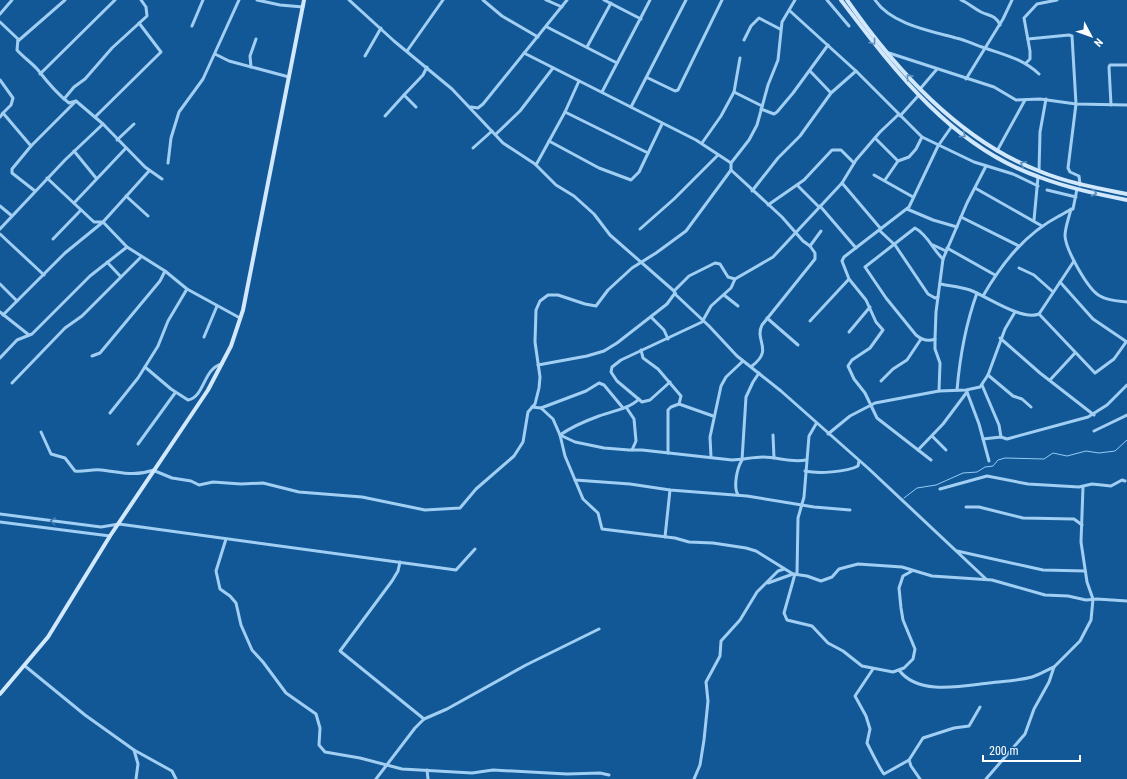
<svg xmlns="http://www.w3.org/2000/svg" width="1127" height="779" font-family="'Roboto Condensed',sans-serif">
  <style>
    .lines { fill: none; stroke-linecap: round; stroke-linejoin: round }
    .stream { stroke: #93cbf6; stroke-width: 1 }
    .street { stroke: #a1cef3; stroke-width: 3 }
    .secondary { stroke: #d1e8fd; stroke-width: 4 }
    .oneway { stroke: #5e92bf }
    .oneway2 { stroke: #3d7bb2 }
  </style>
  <rect width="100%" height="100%" fill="#125896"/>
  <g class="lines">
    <polyline class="stream" points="904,498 917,488 936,485 963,473 977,472 985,467 993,466 998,460 1005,458 1044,459 1053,453 1067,456 1086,451 1099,453 1115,451 1127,440"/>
    <g class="street">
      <polyline points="257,0 280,5 303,7"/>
      <polyline points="349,0 394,41 452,89 503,143 535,164 556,185 574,196 594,214 610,235 674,291 676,295 709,326 737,356 781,391 869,469 986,579"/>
      <polyline points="483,0 502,16 538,37"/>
      <polyline points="546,0 562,7"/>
      <polyline points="604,0 641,19"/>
      <polyline points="827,0 849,26"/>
      <path d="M 875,0 C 891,24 930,31 956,38 C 966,40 975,45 985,48 C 1005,55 1023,59 1039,74"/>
      <path d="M 961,0 C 970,4 973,8 981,12 C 989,16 996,15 1000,25"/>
      <polyline points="790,11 856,71 922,137 974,162 1013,174 1038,186"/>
      <polyline points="0,14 12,0"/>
      <path d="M 0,22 L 18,39 L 17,50 C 23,57 32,63 38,70 C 48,83 56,93 69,103 L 76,101 L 103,124 L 145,167 L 162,179"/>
      <polyline points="192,26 203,0"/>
      <polyline points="547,27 617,63"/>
      <polyline points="1028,39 1069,35 1072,36 1076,104 1068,168 1070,172 1079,176 1080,185"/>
      <polyline points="744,40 751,26 759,18 780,29"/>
      <polyline points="18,41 65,0"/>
      <polyline points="587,47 611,3"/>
      <polyline points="407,51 443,0"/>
      <polyline points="524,53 696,140 731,163"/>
      <polyline points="889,53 994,87 1016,100 1040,99 1076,104 1127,105"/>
      <polyline points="215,54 229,61 289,77"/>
      <polyline points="365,56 381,28"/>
      <polyline points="1026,63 1030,59 1030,51 1024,18 1037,4 1057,0"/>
      <polyline points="251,67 250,56 256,39"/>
      <polyline points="810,71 831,93"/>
      <polyline points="40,74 115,0"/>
      <polyline points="648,78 675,91 678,90 722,0"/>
      <polyline points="966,79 1003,19 1012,0"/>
      <polyline points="0,80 13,98 11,105 3,113"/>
      <polyline points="920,89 937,69"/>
      <polyline points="602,92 650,0"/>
      <polyline points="734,92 740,58"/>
      <polyline points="64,99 74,87 85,79 112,48 147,16 146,7 141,0"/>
      <polyline points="1111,105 1109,67 1110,65 1127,65"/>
      <polyline points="416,107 404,95 423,75 427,67"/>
      <polyline points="471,107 478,108 483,104 567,0"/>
      <polyline points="631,107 686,0"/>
      <polyline points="761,109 774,114 777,112 793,93 828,45"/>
      <polyline points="565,112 648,153"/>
      <polyline points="385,116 404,95"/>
      <polyline points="900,116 918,96"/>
      <polyline points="0,117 3,113 31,146"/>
      <polyline points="95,117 161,52 139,23"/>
      <polyline points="496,134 520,111 553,68"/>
      <polyline points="875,138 898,161"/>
      <polyline points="117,140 134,124"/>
      <polyline points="549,141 599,168 631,180 639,172 662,124"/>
      <polyline points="702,143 721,116 734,92 762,106"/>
      <polyline points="473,148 492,131"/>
      <polyline points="74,151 96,178"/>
      <polyline points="997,151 1025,100"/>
      <polyline points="168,163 171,138 179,112 203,79 239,0"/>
      <polyline points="536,165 565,112 579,81"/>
      <polyline points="1039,171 1040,132 1046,99"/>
      <polyline points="874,175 913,197"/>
      <polyline points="47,178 94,222 103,222 127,247"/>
      <polyline points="885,180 898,161 909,157 916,149 922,137"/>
      <polyline points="842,183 881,229"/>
      <polyline points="797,185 819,207"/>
      <polyline points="975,188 1042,226"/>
      <polyline points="1047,190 1076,197"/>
      <polyline points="35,191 12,173 12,169 31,146 76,101"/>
      <polyline points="752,191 778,158 800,136 831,93 856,71"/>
      <polyline points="126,196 148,216"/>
      <polyline points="74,203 126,148"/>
      <polyline points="768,205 804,180 832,150 841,150 854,163"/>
      <polyline points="0,206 12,216"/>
      <polyline points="820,206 856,248"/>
      <polyline points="907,209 933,220 957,227"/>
      <path d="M 1071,209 C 1069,218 1065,227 1065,236 C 1066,250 1088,290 1100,296 C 1108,301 1118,301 1127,302"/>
      <polyline points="961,217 1019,246"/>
      <polyline points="1034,220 1038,177"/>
      <polyline points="0,229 65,160 103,124"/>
      <polyline points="640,229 674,199 718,155"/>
      <polyline points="880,231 895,245 928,294 935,298 938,297"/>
      <polyline points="0,234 44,275"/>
      <polyline points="53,239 81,210"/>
      <polyline points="933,245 946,251"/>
      <polyline points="810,246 821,231"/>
      <polyline points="947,248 995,275"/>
      <polyline points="107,262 121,277"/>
      <polyline points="1019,268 1034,275 1052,291"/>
      <polyline points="1060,282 1093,319 1127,342"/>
      <polyline points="0,284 17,301"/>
      <path d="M 940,284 C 950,286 961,287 970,290 C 988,297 1022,321 1039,314 L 1074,261"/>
      <polyline points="674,291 689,276 715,263 720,264 728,277 735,279"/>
      <polyline points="724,295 738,306"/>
      <path d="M 983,296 C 1002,263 1025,234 1059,216 C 1064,214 1068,210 1073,209 L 1077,189"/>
      <polyline points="0,312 29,335"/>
      <polyline points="1039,314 1095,373 1114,359 1126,342"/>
      <polyline points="3,315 65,253 103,222 149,171"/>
      <polyline points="651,317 664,330 668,339"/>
      <polyline points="767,318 798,345"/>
      <polyline points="810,321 849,279"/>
      <polyline points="849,332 870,307"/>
      <polyline points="204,337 217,306"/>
      <polyline points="1000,338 1040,373 1094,415"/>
      <path d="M 935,339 C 928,342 922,340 916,335 L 886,298 L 865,267 L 915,228 C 928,235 933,250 943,259"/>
      <polyline points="641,350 643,358 658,369 681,396 679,404 671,407 668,410 668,453"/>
      <polyline points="92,356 100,353 160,281 165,271"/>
      <polyline points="0,358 17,340 32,334 90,276 127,247 165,271 187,289 240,318"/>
      <polyline points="538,365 587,356 604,351 617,343 667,304 675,293"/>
      <path d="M 752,366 C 774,349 754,341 762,325 L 815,259 L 815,253 L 810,246 L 803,241 L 782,217 L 731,170 L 731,163 L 749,140 L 757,125 L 768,85 L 778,60 L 782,22 L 795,0"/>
      <path d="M 145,367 L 171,389 L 188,400 C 205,397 203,368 222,364"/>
      <polyline points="988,375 1013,396 1022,399 1031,407"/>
      <polyline points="1050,380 1075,353"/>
      <polyline points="881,381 893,369 907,360 921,339"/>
      <polyline points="670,382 650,400 642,402 617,381 611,372 612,367 621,360 702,322 711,306 731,288 735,279 773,257 842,183 856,160 880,132 898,115"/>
      <polyline points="12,383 65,328 82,316 141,257"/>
      <polyline points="982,385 999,425 1001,437"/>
      <path d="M 957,390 C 960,355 965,326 977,293"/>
      <polyline points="939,391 940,363 935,349 935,339 936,312 943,259 967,203 986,166"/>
      <polyline points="967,392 979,424 989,461"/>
      <path d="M 639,399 C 629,409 612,411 599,416 C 588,420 570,428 560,435 L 575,442 L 604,448 L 629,450 L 642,450 L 732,460 C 742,460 752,457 763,457 C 778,457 791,463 806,460"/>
      <polyline points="679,404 713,416"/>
      <polyline points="532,407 541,408 553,419 560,435 565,456 583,499 598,513 602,529 675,538 689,542 713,543 746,548 756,551 793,574 807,576 821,581 832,577 839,569 858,564 902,567 932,576 992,580 1045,595 1068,596 1086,600 1097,599 1127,601"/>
      <polyline points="626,407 634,419 636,441 632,450"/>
      <polyline points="541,408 586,391 599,383 604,385 623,408"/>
      <polyline points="110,413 138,378 158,346 168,321 187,289"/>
      <polyline points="1094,431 1127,415"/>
      <path d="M 41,432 L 51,454 L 65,458 L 75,471 C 84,472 92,469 101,470 C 121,472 133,477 154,470"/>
      <polyline points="828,434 850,416 875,403 939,391 966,390 980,387 988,375 1005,329 1015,312"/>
      <polyline points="773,435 774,458"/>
      <polyline points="932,436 946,450"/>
      <polyline points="983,439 1001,437 1007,439 1088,417 1107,405 1127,385"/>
      <polyline points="138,444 175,393"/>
      <polyline points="918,450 943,424 967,392"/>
      <polyline points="711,457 710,437 721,386 726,377 743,361"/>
      <polyline points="931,460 877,418 865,393 854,379 848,366 852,360 870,348 883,330 876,322 866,300 849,279 842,261 844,257 909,207 938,146 952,126"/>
      <polyline points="155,471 172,478 191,481 199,485 213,482 241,484 263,483 299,492 362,497 425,510 460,508 476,489 514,456 523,442 528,412 535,404 539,388 540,377 535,342 536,310 540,301 548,295 558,295 585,304 596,306 608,290 632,268 656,253 686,231 731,170"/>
      <path d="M 805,471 C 818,474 847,472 858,466 L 859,461"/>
      <polyline points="575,480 630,484 670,490 747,496 814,507 850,510"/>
      <polyline points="940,489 987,476 1028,484 1079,487 1092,484 1111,486 1122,480 1125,481"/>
      <path d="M 738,495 C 733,487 737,468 742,460 L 746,397 L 753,382 L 759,373"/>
      <polyline points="966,507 979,507 1023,518 1074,519 1082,525"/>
      <polyline points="0,514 101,527 119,524 456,570 475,549"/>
      <polyline points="0,522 110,536"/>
      <polyline points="665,537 670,490"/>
      <polyline points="226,539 216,571 220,589 230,596 236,603 241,625 252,650 263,662 286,693 316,714 320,728 319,745 325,752 360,758 402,769 472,773 493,770 567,774 600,773 609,775"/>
      <polyline points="957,551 1043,570 1085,571"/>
      <polyline points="400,562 398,571 392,581 340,651 424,719"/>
      <polyline points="795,574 784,613 787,620 812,626 828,643 843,651 862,666 893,672 904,668 913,659 915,649 903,620 901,608 899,588 903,576 912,571"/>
      <polyline points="797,574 798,518 804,497 809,436 816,424"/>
      <polyline points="768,583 793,574"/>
      <polyline points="25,666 85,715 134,750 172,771 176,779"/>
      <path d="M 873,669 L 855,696 L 866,716 L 870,729 L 867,743 C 870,749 882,772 884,774 L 909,760 L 923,738 L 954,728 L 969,726 L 980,707"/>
      <path d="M 899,670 C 918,696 963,686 989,683 C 1004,681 1017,681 1032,677 C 1039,675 1047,670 1054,667"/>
      <polyline points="134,750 138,764 136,779"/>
      <polyline points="909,760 911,766 920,779"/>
      <polyline points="427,770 428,779"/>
      <polyline points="376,779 415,728 424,719 447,709 526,665 599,629"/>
      <polyline points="694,779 700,765 704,740 708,701 706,682 720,656 721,641 740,620 757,592 778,571 784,569"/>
      <polyline points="986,779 1025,734 1034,709 1049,682 1054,667 1080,641 1091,620 1093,599 1087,582 1081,542 1083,487"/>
    </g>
    <g class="secondary">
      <path d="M 841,0 C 895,71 951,146 1039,177 C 1068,188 1097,194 1127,200"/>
      <path d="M 847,0 C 895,69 959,140 1039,171 C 1068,183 1097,188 1127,194"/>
      <polyline points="0,694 48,637 110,536 208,390 231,346 243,310 304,0"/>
    </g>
  </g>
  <defs><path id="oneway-chevron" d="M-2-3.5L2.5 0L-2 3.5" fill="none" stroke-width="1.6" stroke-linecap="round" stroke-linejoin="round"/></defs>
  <g class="oneway">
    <use href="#oneway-chevron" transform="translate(873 42) rotate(53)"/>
    <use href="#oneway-chevron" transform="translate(909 77) rotate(-132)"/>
    <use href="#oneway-chevron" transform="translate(963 135) rotate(36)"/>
    <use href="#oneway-chevron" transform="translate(1023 164) rotate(-154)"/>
    <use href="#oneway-chevron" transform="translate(1094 193) rotate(12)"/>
  </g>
  <use class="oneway2" href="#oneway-chevron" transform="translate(53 521) rotate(-173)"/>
  <g transform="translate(1091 36) rotate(131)" stroke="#125896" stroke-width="3" paint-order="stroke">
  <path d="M0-3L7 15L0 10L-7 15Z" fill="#ffffff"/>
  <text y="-6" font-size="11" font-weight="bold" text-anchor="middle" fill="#ffffff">N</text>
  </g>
  <path d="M983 755v6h97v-6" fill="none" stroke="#ffffff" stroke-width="2"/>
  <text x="989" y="755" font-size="12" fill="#ffffff" stroke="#125896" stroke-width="3" paint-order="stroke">200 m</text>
</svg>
